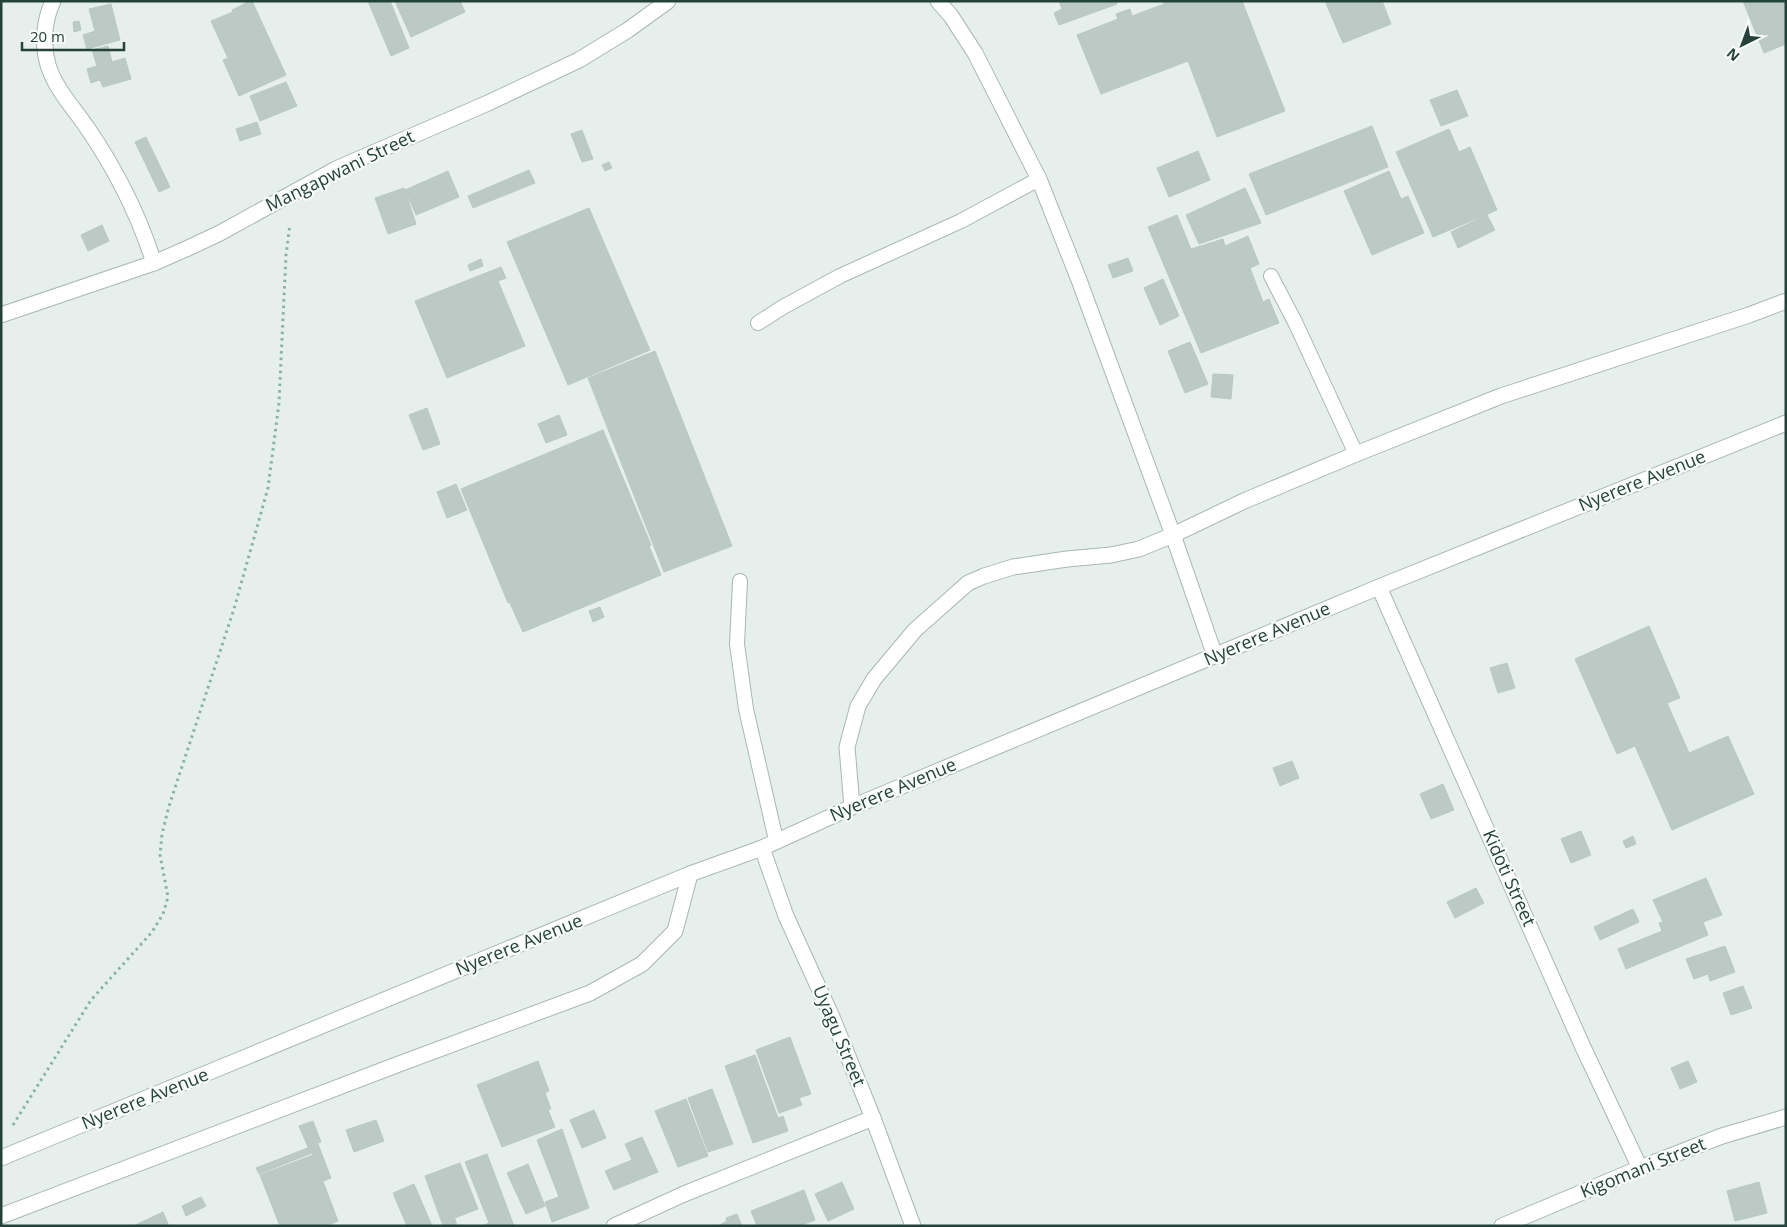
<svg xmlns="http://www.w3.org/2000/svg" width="1787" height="1227" font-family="'Open Sans',sans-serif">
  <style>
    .building { fill: #bbcac4; stroke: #b8c9c2 }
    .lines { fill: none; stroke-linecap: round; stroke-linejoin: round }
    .service-casing { stroke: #a8b8b2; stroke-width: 16 }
    .minor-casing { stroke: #a8b8b2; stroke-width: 17 }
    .tertiary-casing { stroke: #a8b8b2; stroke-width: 17 }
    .path { stroke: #86b3a5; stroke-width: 3; stroke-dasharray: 2.5 4; stroke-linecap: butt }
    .service { stroke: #fff; stroke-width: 14 }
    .minor { stroke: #fff; stroke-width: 15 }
    .tertiary { stroke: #fff; stroke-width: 15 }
    .labels { text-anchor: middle; stroke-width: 4.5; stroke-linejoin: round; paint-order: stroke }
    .street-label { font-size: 18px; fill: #24423a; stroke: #f7fbf9 }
  </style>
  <rect width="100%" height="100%" fill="#e6efeb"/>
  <g class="building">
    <polygon points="250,1 252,1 286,75 239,96 223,60 228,58 211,21 233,12 232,10"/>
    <polygon points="368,1 390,1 409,48 391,56"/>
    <polygon points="395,1 460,1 465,12 411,37"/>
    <polygon points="1059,1 1116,1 1117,4 1059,25 1054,13 1062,9"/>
    <polygon points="1163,1 1242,1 1285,111 1217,137 1188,61 1101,94 1077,35 1118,19 1116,14 1130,9 1132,16 1164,4"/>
    <polygon points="1325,1 1382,1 1391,24 1343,43"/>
    <polygon points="1743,1 1786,1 1786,44 1764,53"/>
    <polygon points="111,4 120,40 87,49 83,35 95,31 89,9"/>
    <polygon points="79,21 81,30 74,32 73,22"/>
    <polygon points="108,46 112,62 125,58 131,79 103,87 100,80 91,83 87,69 97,66 92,50"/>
    <polygon points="286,82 297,106 260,121 250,96"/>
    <polygon points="1457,90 1468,116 1441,126 1430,100"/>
    <polygon points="257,122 261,134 240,141 236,129"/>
    <polygon points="1372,126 1388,167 1266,215 1249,174"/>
    <polygon points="1449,129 1459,152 1470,147 1497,210 1433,237 1396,152"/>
    <polygon points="582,130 593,159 582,162 571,134"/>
    <polygon points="146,137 170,187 159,192 135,142"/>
    <polygon points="1198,151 1210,180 1169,197 1157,168"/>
    <polygon points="609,162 612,168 605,171 602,165"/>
    <polygon points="529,170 535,183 473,208 468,196"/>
    <polygon points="448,171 459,197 416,215 405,190"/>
    <polygon points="1389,171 1401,199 1408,196 1424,233 1372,255 1344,191"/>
    <polygon points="404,188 416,224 388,234 375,198"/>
    <polygon points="1245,188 1261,223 1199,244 1186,215"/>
    <polygon points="589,208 650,350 568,385 507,242"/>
    <polygon points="1177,215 1191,249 1223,239 1225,246 1248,236 1259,264 1250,268 1263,302 1269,299 1279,323 1201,353 1148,227"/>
    <polygon points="1487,215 1495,230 1458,248 1451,232"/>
    <polygon points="102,225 109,241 88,251 81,235"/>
    <polygon points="1128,258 1133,271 1113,278 1108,265"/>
    <polygon points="481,259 483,266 470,271 468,265"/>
    <polygon points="501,267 506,278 498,281 525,346 447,378 415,301"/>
    <polygon points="1163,279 1179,316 1160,325 1144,288"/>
    <polygon points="1190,342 1208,384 1185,393 1168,351"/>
    <polygon points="655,351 732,546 664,572 588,378"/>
    <polygon points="1213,374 1233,375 1231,399 1211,397"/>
    <polygon points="427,408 440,444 423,450 409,415"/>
    <polygon points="559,415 567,435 546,443 538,424"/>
    <polygon points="603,430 651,545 508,603 461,489"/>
    <polygon points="456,484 467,510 447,518 437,492"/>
    <polygon points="649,546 661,575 523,632 510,603"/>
    <polygon points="600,607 604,617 593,622 589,611"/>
    <polygon points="1649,626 1680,698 1667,703 1689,753 1728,736 1754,794 1672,830 1635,746 1617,754 1575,659"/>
    <polygon points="1507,663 1515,688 1498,693 1490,668"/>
    <polygon points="1292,761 1299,778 1280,786 1273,768"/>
    <polygon points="1443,784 1454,810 1431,819 1420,794"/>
    <polygon points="1581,831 1591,855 1571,863 1561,839"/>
    <polygon points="1633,836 1636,844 1626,848 1623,841"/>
    <polygon points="1706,878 1722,915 1703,922 1708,935 1626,969 1618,949 1662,931 1659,923 1663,922 1653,900"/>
    <polygon points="1476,888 1484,903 1455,918 1447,902"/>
    <polygon points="1633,909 1639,922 1600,940 1594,927"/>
    <polygon points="1725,946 1735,972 1710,981 1708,974 1694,979 1686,959"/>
    <polygon points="1743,986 1752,1008 1731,1015 1723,993"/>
    <polygon points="790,1037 811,1094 799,1098 802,1105 779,1113 756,1050"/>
    <polygon points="755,1055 778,1118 783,1116 788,1131 753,1143 725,1066"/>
    <polygon points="538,1061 549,1091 545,1093 551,1109 548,1110 555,1127 502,1147 477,1085"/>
    <polygon points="1688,1061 1697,1082 1680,1089 1671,1068"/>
    <polygon points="712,1089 733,1144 708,1152 688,1098"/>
    <polygon points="686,1099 708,1156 678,1167 655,1111"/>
    <polygon points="594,1110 606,1138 582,1148 570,1120"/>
    <polygon points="376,1120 384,1141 354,1152 346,1130"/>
    <polygon points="313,1121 321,1142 308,1147 299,1126"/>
    <polygon points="562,1129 589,1208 552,1222 545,1202 559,1197 537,1140"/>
    <polygon points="642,1137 658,1172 614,1190 605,1171 632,1160 625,1144"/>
    <polygon points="318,1144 331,1178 323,1181 312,1153 259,1174 256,1168"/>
    <polygon points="487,1154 514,1226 482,1226 489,1223 465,1162"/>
    <polygon points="313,1155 338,1221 326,1226 280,1226 260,1175"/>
    <polygon points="460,1163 478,1209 442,1223 425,1176"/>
    <polygon points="528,1164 545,1206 526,1214 507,1173"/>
    <polygon points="842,1182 854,1209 828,1221 815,1194"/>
    <polygon points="1759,1182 1767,1213 1735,1221 1727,1191"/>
    <polygon points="414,1184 432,1226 407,1226 393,1193"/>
    <polygon points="804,1190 815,1220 799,1226 757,1226 751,1211"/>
    <polygon points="201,1197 206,1206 186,1216 182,1206"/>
    <polygon points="163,1212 169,1226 133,1226"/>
    <polygon points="737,1214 742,1226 718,1226 727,1221 726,1218"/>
    <polygon points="455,1219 457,1226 443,1226 442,1224"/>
  </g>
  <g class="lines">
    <g class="service-casing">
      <g id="service">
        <polyline points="1271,276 1296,324 1356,454"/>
        <polyline points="758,323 783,307 840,276 961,221 1039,179"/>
        <polyline points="740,581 737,644 746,709 776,840"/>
      </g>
    </g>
    <g class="minor-casing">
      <g id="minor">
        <path d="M 53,1 C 44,20 42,44 48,65 C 56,90 74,108 88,129 C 116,170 139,216 154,263"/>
        <polyline points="938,1 951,16 975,53 1039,179 1079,280 1173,535 1215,656"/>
        <polyline points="1,315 154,263 186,249 220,233 336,169 488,103 579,60 628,30 668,1"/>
        <polyline points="1379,587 1582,1045 1640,1168"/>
        <polyline points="852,807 847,747 858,706 874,679 915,630 968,583 984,576 1013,567 1067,559 1111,555 1139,549 1173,535 1244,501 1356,454 1501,396 1749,315 1786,301"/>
        <polyline points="762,848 786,916 832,1017 873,1118 913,1226"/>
        <polyline points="1,1216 399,1064 590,993 642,964 675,931 690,874"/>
        <polyline points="614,1226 684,1194 873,1118"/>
        <polyline points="1502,1226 1640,1168 1722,1136 1786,1117"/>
      </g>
    </g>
    <g class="tertiary-casing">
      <polyline id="tertiary" points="1,1158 690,874 762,848 852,807 1379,587 1786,423"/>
    </g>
    <polyline class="path" points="13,1125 91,1000 152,932 163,914 168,897 160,855 162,834 169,806 234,609 268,488 279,403 286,255 290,224"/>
    <use href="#service" class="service"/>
    <use href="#minor" class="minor"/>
    <use href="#tertiary" class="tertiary"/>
  </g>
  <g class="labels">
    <g class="street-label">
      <text transform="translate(340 171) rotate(-26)" y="6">Mangapwani Street</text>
      <text transform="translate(1642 481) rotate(-22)" y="6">Nyerere Avenue</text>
      <text transform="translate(1267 634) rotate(-23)" y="6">Nyerere Avenue</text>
      <text transform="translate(893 790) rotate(-23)" y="6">Nyerere Avenue</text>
      <text transform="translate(1509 878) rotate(66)" y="6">Kidoti Street</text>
      <text transform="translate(519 945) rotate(-22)" y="6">Nyerere Avenue</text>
      <text transform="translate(839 1036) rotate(67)" y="6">Uyagu Street</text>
      <text transform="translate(145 1099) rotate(-22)" y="6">Nyerere Avenue</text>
      <text transform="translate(1643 1168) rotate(-22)" y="6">Kigomani Street</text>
    </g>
  </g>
  <rect width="1787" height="1227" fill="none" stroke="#24423a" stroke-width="5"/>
  <g transform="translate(1742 45) rotate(222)" stroke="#f7fbf9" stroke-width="4" paint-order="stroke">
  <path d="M0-4L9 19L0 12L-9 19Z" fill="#24423a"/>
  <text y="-8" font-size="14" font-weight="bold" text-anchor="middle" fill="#24423a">N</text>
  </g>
  <path d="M22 42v8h102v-8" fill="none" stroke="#24423a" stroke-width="2.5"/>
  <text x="30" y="42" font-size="15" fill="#24423a" stroke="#f7fbf9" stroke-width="4" paint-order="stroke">20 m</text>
</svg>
